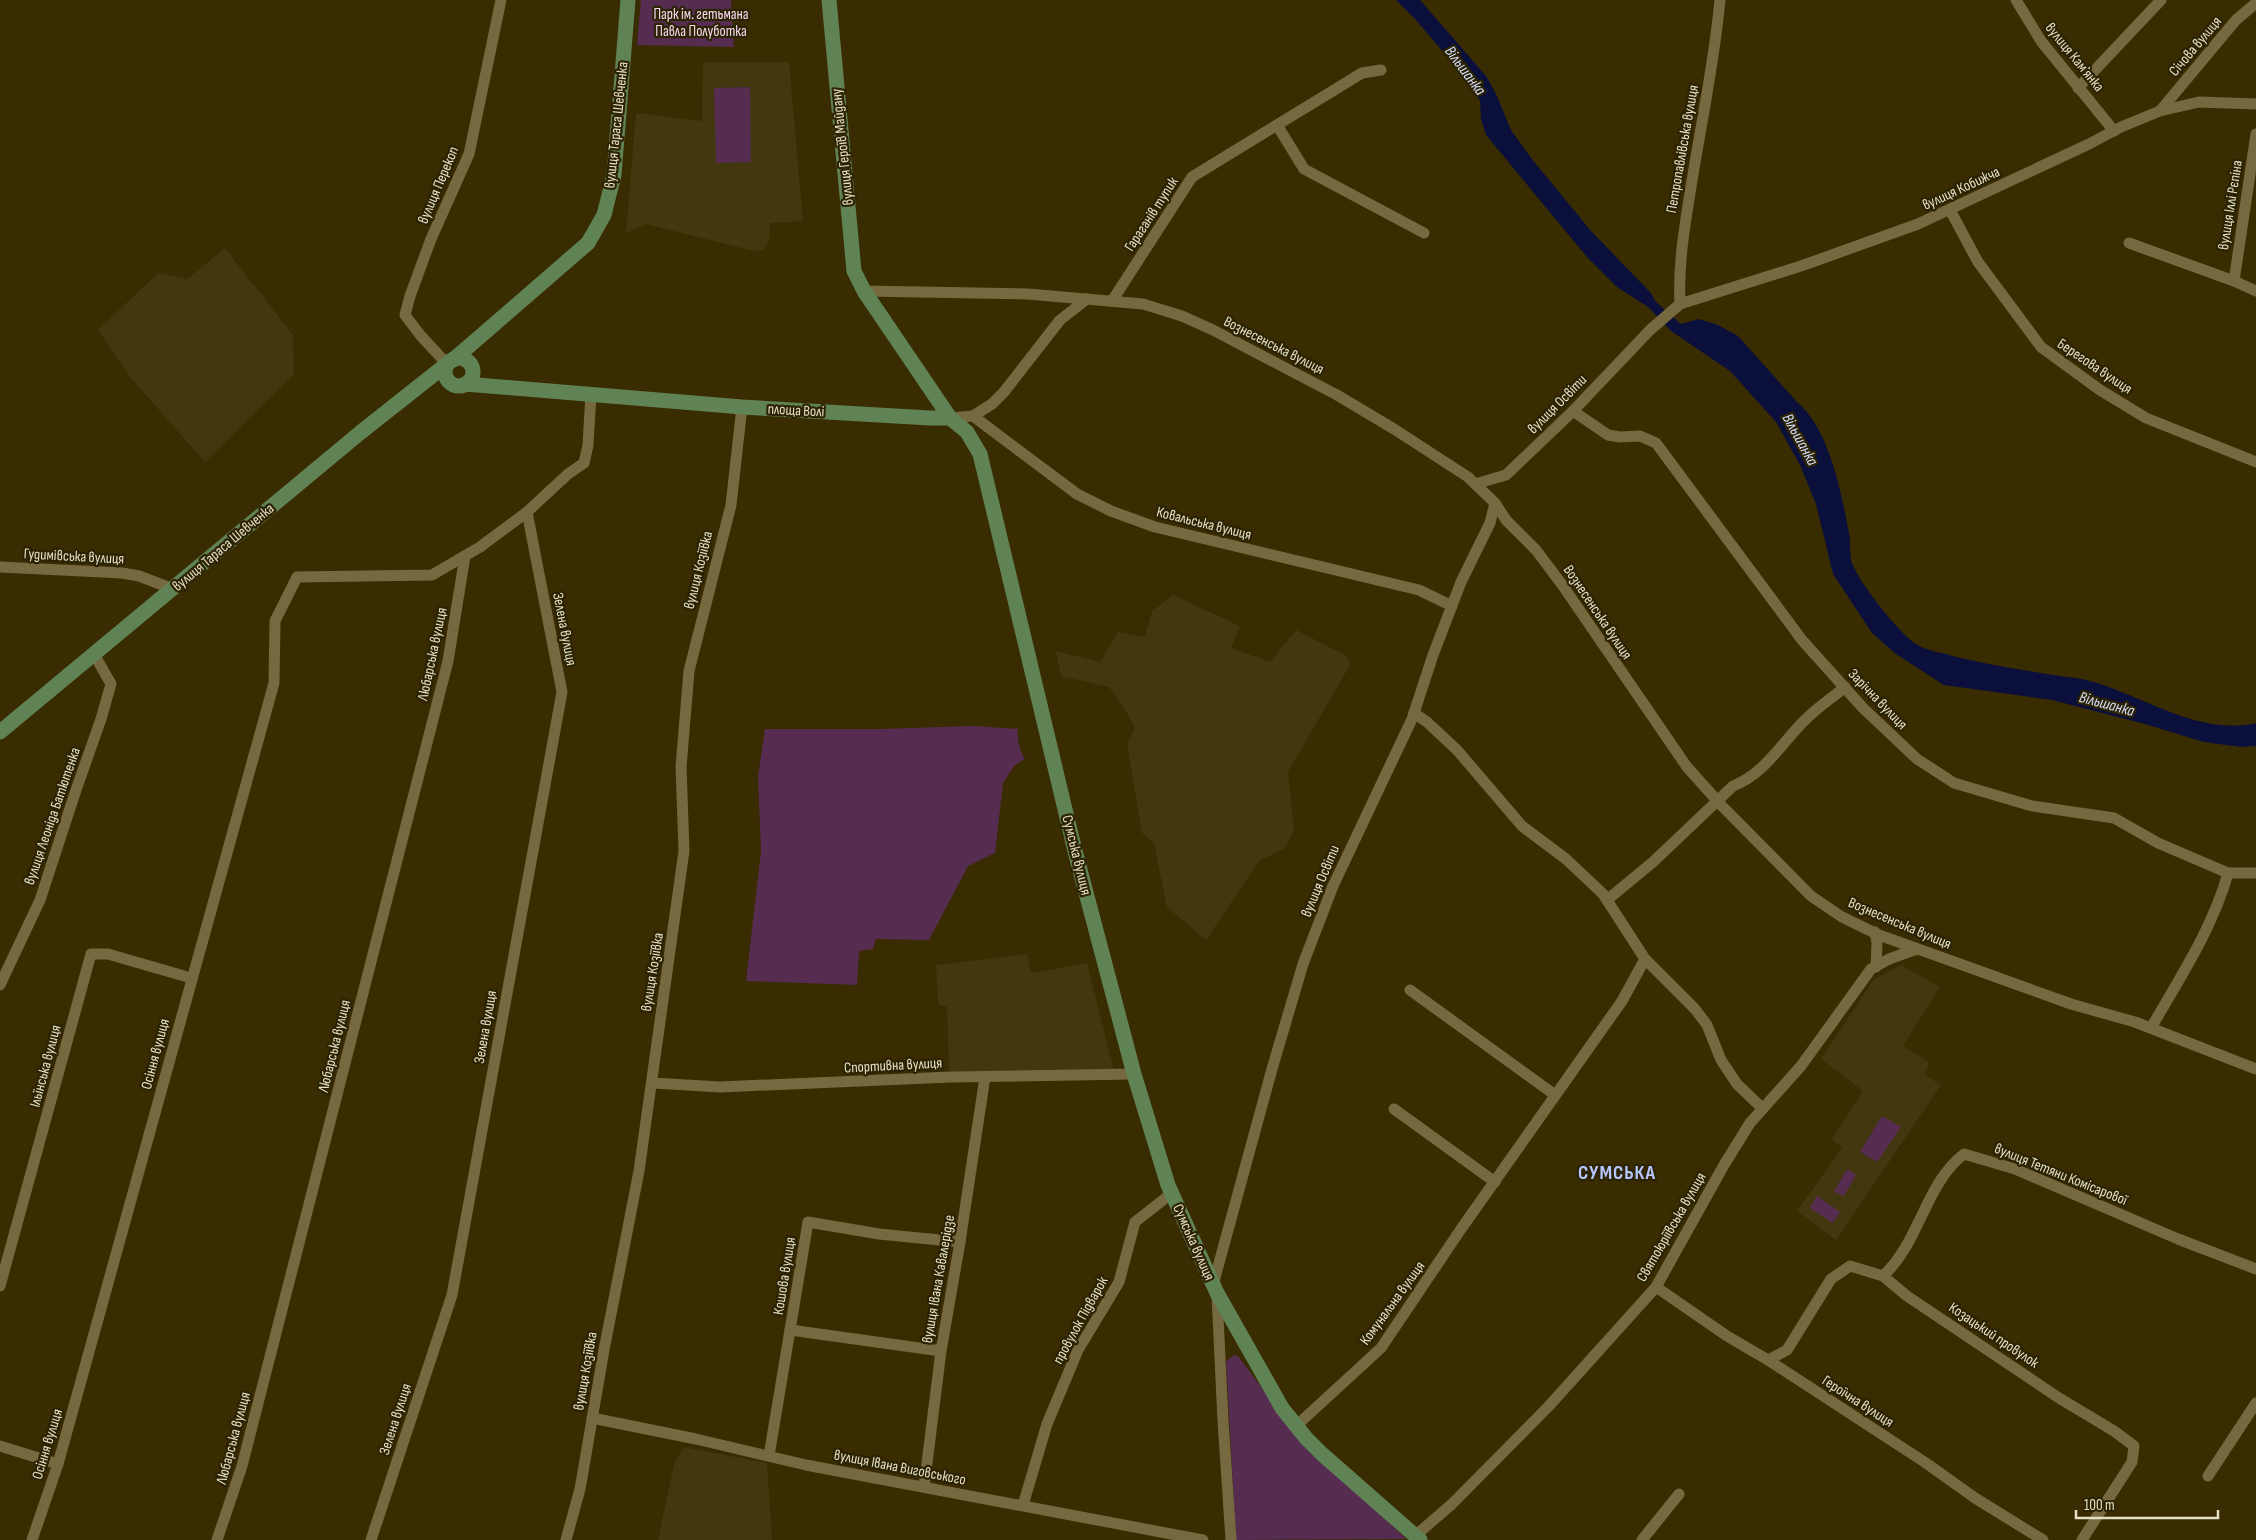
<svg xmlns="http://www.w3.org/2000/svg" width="2256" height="1540" font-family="'Sofia Sans Condensed',sans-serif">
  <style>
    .built { fill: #433710 }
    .green { fill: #562c51 }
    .water { fill: #0b0f3c }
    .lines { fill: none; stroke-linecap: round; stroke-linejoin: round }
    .minor { stroke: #77693f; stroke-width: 11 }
    .major { stroke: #608356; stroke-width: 15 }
    .labels { text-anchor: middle; stroke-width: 4.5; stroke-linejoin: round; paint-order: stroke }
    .park-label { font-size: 15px; fill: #f7d9f2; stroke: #2c2302 }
    .street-label { font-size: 15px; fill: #e5dec7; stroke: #2c2302 }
    .water-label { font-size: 16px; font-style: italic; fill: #d4deff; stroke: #2c2302 }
    .district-label { font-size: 20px; font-weight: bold; letter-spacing: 1px; fill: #b7c7fe; stroke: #2c2302 }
  </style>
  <rect width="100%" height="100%" fill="#392c00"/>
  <g class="built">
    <polygon points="703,62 789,62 803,221 770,223 769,242 762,251 750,250 646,224 626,233 636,113 702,121"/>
    <polygon points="225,248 293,335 294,374 205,462 131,378 98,330 158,273 187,279"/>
    <polygon points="1173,595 1240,626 1231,648 1270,662 1296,630 1347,656 1350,665 1288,772 1294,830 1285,848 1259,861 1206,940 1167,907 1154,843 1142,833 1127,744 1135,728 1126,711 1109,687 1061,676 1056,651 1100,662 1118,632 1145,637 1152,611"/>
    <polygon points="1027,954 1031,973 1087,963 1114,1071 949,1071 947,1007 938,1004 936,965"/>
    <polygon points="1901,965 1940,987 1903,1046 1929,1062 1925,1075 1941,1085 1836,1240 1797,1211 1842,1148 1832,1139 1863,1091 1821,1059 1874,979"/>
    <polygon points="684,1447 767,1463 772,1540 658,1540 674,1464"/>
  </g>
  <g class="green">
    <polygon points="641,0 731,0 734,47 637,45"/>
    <polygon points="750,87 751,162 716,163 714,88"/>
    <path d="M 973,726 L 1018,729 C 1017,740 1019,749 1025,759 L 1015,765 L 1003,783 L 995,853 L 968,866 L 929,940 L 876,939 L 873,949 L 859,951 L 857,985 L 746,981 L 761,852 L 758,776 L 765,729 L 881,729 Z"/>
    <polygon points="1882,1116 1901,1127 1877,1162 1860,1152"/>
    <polygon points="1847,1169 1856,1175 1844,1196 1834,1192"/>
    <polygon points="1817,1196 1840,1212 1833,1223 1810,1208"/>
    <polygon points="1234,1355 1238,1356 1296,1434 1406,1539 1236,1540 1226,1361"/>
  </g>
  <path class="water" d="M 1396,0 L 1420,0 L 1486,76 L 1496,94 L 1511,130 L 1531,158 L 1591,231 L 1650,292 L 1656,302 L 1681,324 L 1699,319 L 1718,325 L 1738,336 L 1797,402 C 1830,430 1841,492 1849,533 C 1851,542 1849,554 1852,563 C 1860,584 1896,629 1914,643 C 1923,649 1936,652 1946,654 C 1981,664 2018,669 2053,675 C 2067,677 2081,678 2094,682 C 2147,698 2200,736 2256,723 L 2256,746 L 2241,747 L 2204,742 L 2145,724 L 2052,700 L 1944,685 L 1896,654 L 1872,633 L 1833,574 L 1816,504 L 1800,465 L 1776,422 L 1730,371 L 1671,331 L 1648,307 L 1617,287 L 1587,257 L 1486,135 L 1481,119 L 1480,101 L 1470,83 L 1415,19 Z"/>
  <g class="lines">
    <g class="minor">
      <polyline points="2016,0 2041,41 2114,131"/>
      <polyline points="2078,88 2161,0"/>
      <polyline points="2160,111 2236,20 2256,3"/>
      <polyline points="1277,125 1304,169 1424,233"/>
      <polyline points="1950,210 1978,262 2041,347 2100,390 2146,418 2256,462"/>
      <polyline points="2129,243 2234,281 2256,134"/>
      <polyline points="2234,281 2256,291"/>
      <polyline points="864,291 1028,294 1143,304 1182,316 1213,330 1337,395 1394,429 1468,477 1495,503 1506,520 1536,550 1563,586 1687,767 1722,806 1811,896 1842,917 1879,935 2071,1004 2135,1022 2256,1069"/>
      <polyline points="1112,301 1192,177 1362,73 1381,70"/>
      <path d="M 1680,304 C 1678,267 1684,230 1690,193 C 1700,129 1714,65 1720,0"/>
      <polyline points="447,364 421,336 405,315 410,296 431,239 469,154 501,0"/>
      <polyline points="1573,411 1608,435 1620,437 1640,436 1656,443 1802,640 1863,708 1917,759 1954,783 2032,806 2114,818 2158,843 2228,873 2256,873"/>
      <polyline points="973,416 1077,494 1111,511 1155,527 1419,590 1452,606"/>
      <polyline points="950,418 973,416 992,404 1004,392 1060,320 1087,299"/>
      <polyline points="1475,484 1506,475 1573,411 1650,330 1680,304 1804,265 1918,224 2089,144 2121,127 2160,111 2199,102 2256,104"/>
      <polyline points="0,567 122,573 139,576 173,589"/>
      <polyline points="1414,713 1427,722 1457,750 1522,826 1566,859 1603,894 1645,959 1695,1009 1707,1025 1721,1060 1737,1084 1762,1108"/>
      <path d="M 1607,900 L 1653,862 L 1733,786 C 1766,773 1782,742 1806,719 C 1818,707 1832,698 1845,687"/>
      <polyline points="1875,932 1877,943 1876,967"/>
      <polyline points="0,985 40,900 76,790 101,719 111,684 94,654"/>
      <polyline points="1410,990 1555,1095"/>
      <path d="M 2151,1028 C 2179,979 2213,928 2228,873"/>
      <polyline points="653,1083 720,1087 951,1077 1134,1074"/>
      <polyline points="1394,1109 1495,1182"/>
      <path d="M 1883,1276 C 1920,1242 1925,1184 1964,1154 L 2015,1169 L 2178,1239 L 2256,1269"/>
      <polyline points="1213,1285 1272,1069 1303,964 1333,886 1412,719 1433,655 1461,582 1490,523 1495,503"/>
      <polyline points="0,1286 91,954 108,954 191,978"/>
      <polyline points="1656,1287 1727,1336 1768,1360 1926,1463 1975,1498 2043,1540"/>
      <polyline points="1217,1295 1223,1421 1231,1540"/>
      <polyline points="790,1330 941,1351"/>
      <polyline points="1768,1360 1787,1350 1831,1279 1850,1266 1883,1276 1907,1296 2059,1398 2114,1431 2134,1446 2132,1462 2082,1540"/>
      <polyline points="592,1418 696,1439 806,1465 1203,1540"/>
      <polyline points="1296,1426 1381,1348 1461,1229 1622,1001 1645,959"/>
      <polyline points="0,1446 58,1464"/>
      <polyline points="769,1456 808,1222 879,1234 960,1242"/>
      <polyline points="2208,1476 2256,1403"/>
      <polyline points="924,1487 941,1351 960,1242 985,1077"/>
      <polyline points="1023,1505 1047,1424 1078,1350 1119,1282 1135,1222 1172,1193"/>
      <polyline points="1415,1536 1452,1504 1548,1407 1656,1287 1724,1165 1750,1123 1801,1066 1871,969 1889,959 1917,949"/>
      <polyline points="32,1540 58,1464 274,683 275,621 297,577 432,575 480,547 527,512 568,474 584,463 588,445 591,394"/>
      <polyline points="217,1540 242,1466 448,661 465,556"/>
      <polyline points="371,1540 452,1295 562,692 527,512"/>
      <polyline points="566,1540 580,1489 604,1350 639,1171 684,851 681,767 689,671 731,505 742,407"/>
      <polyline points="1642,1540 1679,1494"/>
    </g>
    <g class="major">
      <polyline points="829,0 854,271 864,291 950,418 967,432 980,454 1075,851 1134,1074 1168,1185 1217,1293 1282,1408 1306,1438 1322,1454 1420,1540"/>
      <circle cx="459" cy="372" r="14"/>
      <polyline points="453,360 588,243 604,215 614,175 628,0"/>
      <polyline points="465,384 742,407 930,418 950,418"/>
      <polyline points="0,732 361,432 447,364"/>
    </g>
  </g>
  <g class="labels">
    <g class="park-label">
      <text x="701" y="19">Парк ім. гетьмана<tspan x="701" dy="17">Павла Полуботка</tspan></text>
    </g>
    <g class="street-label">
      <text transform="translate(2195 46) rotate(-50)" y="5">Січова вулиця</text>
      <text transform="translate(2075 57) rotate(51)" y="5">вулиця Камʼянка</text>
      <text transform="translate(616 125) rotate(-84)" y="5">вулиця Тараса Шевченка</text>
      <text transform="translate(842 147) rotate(-96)" y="5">вулиця Героїв Майдану</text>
      <text transform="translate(1682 149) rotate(-80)" y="5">Петропавлівська вулиця</text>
      <text transform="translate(438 185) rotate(-67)" y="5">вулиця Перекоп</text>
      <text transform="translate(1961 188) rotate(-25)" y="5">вулиця Кобижча</text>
      <text transform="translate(2230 205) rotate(-81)" y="5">вулиця Іллі Рєпіна</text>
      <text transform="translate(1151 214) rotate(-57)" y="5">Гараганів тупик</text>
      <text transform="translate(1274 345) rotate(27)" y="5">Вознесенська вулиця</text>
      <text transform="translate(2095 366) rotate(34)" y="5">Берегова вулиця</text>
      <text transform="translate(1557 404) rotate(-45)" y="5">вулиця Освіти</text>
      <text transform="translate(796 410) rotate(3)" y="5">площа Волі</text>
      <text transform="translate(1204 523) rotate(14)" y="5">Ковальська вулиця</text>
      <text transform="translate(223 547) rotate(-40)" y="5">вулиця Тараса Шевченка</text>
      <text transform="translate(74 556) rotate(3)" y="5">Гудимівська вулиця</text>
      <text transform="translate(698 570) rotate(-76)" y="5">вулиця Козіївка</text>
      <text transform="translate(1598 612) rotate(56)" y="5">Вознесенська вулиця</text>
      <text transform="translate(565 629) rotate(79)" y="5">Зелена вулиця</text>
      <text transform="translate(432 654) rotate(-78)" y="5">Любарська вулиця</text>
      <text transform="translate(1878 699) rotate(46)" y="5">Зарічна вулиця</text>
      <text transform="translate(52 816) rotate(-71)" y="5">вулиця Леоніда Батютенка</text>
      <text transform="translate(1077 855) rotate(76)" y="5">Сумська вулиця</text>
      <text transform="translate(1320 881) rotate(-67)" y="5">вулиця Освіти</text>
      <text transform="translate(1900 923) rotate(23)" y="5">Вознесенська вулиця</text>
      <text transform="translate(652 972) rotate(-81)" y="5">вулиця Козіївка</text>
      <text transform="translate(485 1027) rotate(-80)" y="5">Зелена вулиця</text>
      <text transform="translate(334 1046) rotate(-76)" y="5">Любарська вулиця</text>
      <text transform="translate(155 1054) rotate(-75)" y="5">Осіння вулиця</text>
      <text transform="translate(893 1065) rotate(-3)" y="5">Спортивна вулиця</text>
      <text transform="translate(45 1066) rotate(-75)" y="5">Ільїнська вулиця</text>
      <text transform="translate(2061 1174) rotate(22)" y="5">вулиця Тетяни Комісарової</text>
      <text transform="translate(1671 1227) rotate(-60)" y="5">Святоюріївська вулиця</text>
      <text transform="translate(1194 1242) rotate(66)" y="5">Сумська вулиця</text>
      <text transform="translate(784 1276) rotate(-81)" y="5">Кошова вулиця</text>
      <text transform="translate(938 1279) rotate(-80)" y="5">вулиця Івана Кавалерідзе</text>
      <text transform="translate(1392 1303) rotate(-54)" y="5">Комунальна вулиця</text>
      <text transform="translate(1080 1320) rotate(-61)" y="5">провулок Підварок</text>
      <text transform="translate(1994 1335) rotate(34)" y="5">Козацький провулок</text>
      <text transform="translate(585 1371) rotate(-80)" y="5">вулиця Козіївка</text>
      <text transform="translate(1858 1401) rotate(33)" y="5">Героїчна вулиця</text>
      <text transform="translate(395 1419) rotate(-72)" y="5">Зелена вулиця</text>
      <text transform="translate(233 1438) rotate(-75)" y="5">Любарська вулиця</text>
      <text transform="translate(47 1444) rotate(-73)" y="5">Осіння вулиця</text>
      <text transform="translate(900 1467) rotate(11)" y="5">вулиця Івана Виговського</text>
    </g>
    <g class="water-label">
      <text transform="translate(1466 70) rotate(53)" y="6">Вільшанка</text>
      <text transform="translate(1801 439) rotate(61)" y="6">Вільшанка</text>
      <text transform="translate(2107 703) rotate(15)" y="6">Вільшанка</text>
    </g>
    <g class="district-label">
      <text x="1617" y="1179">СУМСЬКА</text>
    </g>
  </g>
  <path d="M2076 1510v8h142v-8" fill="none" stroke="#e5dec7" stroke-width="2.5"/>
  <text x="2084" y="1510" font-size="15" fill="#e5dec7" stroke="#2c2302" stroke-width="4" paint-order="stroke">100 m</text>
</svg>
